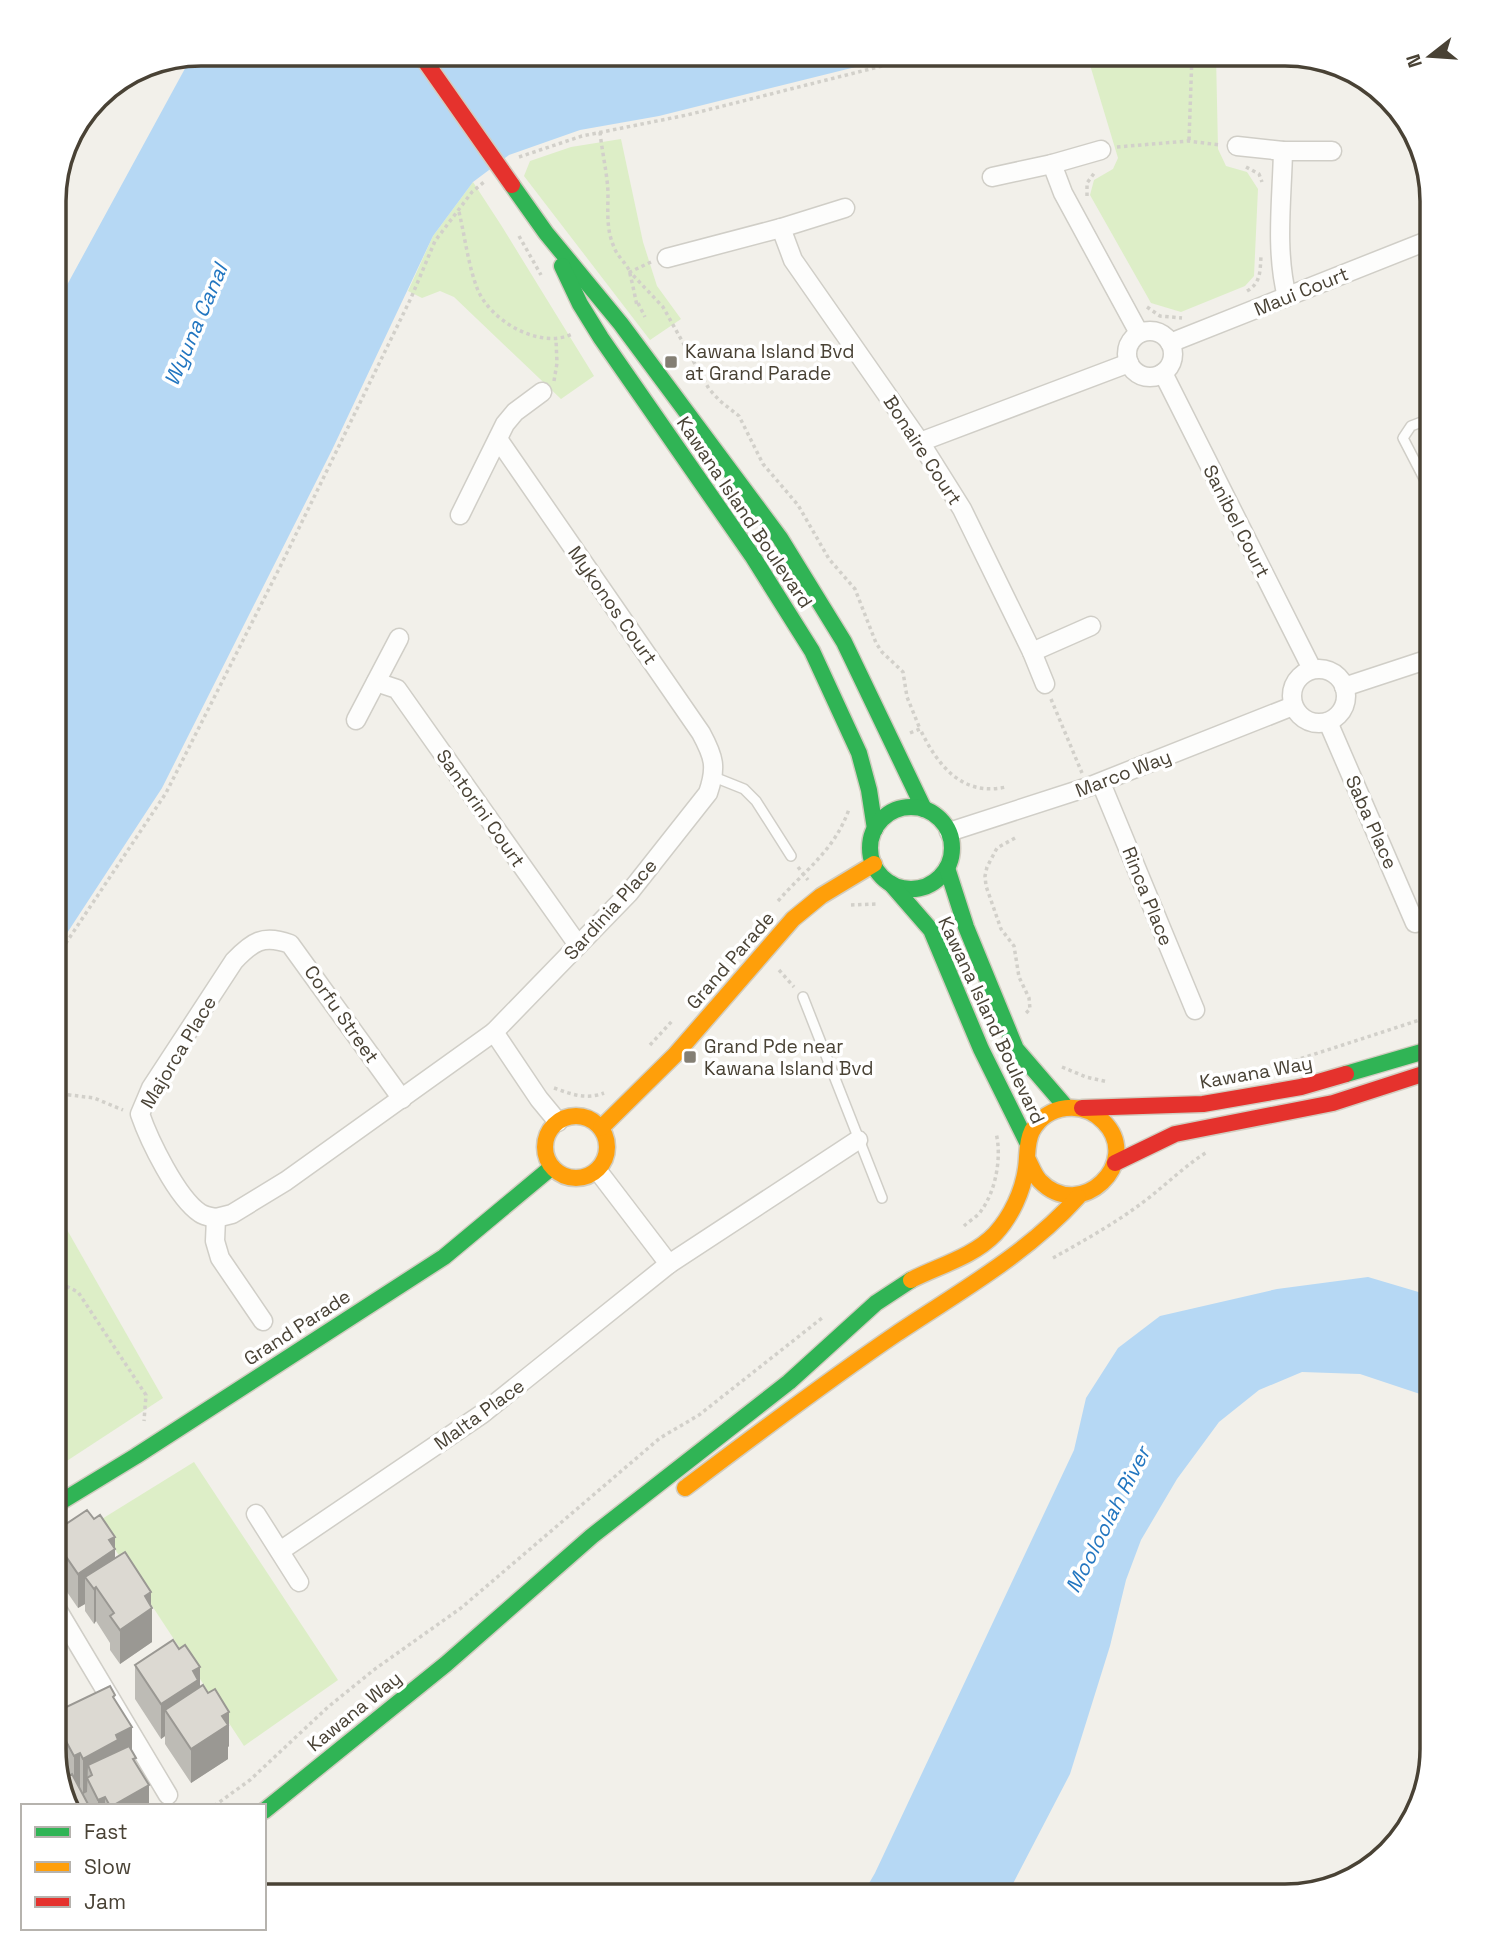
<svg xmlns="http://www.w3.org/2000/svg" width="1486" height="1951" font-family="'Space Grotesk',sans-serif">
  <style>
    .green { fill: #ddeec7 }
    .water { fill: #b6d8f4 }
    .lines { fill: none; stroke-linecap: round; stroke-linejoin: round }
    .lane-casing { stroke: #d0cec7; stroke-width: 12 }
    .street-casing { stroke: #d0cec7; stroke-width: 21 }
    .fast-casing { stroke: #d2cdc0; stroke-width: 19 }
    .slow-casing { stroke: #d2cdc0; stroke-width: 19 }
    .jam-casing { stroke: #d2cdc0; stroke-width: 19 }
    .path { stroke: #d2d0ca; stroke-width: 3.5; stroke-dasharray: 3.5 3.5; stroke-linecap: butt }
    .lane { stroke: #fdfdfc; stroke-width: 9 }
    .street { stroke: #fdfdfc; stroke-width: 18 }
    .fast { stroke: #30b455; stroke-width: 16 }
    .slow { stroke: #ff9f0a; stroke-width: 16 }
    .jam { stroke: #e5322d; stroke-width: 16 }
    .jam-bridge-casing { stroke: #d2cdc0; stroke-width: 19; stroke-linecap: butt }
    .jam-bridge { stroke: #e5322d; stroke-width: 16 }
    .wall { fill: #bdbbb5 }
    .shaded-wall { fill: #9a9893 }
    .building { fill: #dcd9d2; stroke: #9a9893; stroke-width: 2 }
    .poi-dot { fill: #847f74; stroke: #fff; stroke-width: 2.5 }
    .labels { text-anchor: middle; stroke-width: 7; stroke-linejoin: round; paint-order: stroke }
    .street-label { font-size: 19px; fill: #494235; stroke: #fff }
    .poi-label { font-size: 19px; fill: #494235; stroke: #fff; text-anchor: start }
    .water-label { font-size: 21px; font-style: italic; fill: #2276c0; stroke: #fff }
    .rim { fill: none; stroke: #494235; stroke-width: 3.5 }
  </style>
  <rect width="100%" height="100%" fill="#f2f0ea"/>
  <g class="green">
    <polygon points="1087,55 1216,55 1218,149 1226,166 1247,172 1258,189 1254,276 1245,286 1181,312 1151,303 1090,195 1094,180 1113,169 1118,158"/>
    <polygon points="621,139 643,242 657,286 681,319 650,340 524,176 530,161 571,147"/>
    <polygon points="473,182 501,225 594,376 561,399 454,297 440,291 422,298 408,291 433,236"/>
    <polygon points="54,1207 163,1398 56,1468 54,1465"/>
    <polygon points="194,1462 338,1680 244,1746 97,1522"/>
  </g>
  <g class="water">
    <polygon points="202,54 908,54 659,116 580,130 509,155 473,182 433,236 332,450 162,788 54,953 55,307 188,63 197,55"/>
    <polygon points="1368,1277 1432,1296 1432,1401 1426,1396 1360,1374 1302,1372 1259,1390 1219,1422 1177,1479 1141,1540 1126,1580 1110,1646 1070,1774 1006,1897 861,1897 875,1873 1074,1450 1086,1398 1118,1348 1160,1316 1277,1289"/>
  </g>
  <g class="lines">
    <g class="lane-casing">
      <g id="lane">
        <polyline points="1432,494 1403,438 1411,426 1432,418"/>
        <polyline points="714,777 744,789 756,801 791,856"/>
        <polyline points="803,997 882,1198"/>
      </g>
    </g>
    <g class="street-casing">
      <g id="street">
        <polyline points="1237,146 1283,151 1332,151"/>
        <path d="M 1283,151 C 1282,199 1275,250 1287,297"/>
        <polyline points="1052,164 1063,193 1139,333"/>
        <polyline points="992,177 1052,164 1101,150"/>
        <polyline points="781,228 793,260 920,442 962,509 1032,652 1045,684"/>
        <polyline points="667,258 781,228 845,208"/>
        <circle cx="1150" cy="354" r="23"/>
        <polyline points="1170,343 1432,239"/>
        <polyline points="1163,373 1312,669"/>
        <polyline points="920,442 1129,363"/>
        <polyline points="460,515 505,424 515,412 542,392"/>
        <polyline points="1032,652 1091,626"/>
        <circle cx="1319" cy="696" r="27"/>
        <polyline points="376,682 397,689 578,945"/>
        <polyline points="1344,687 1432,658"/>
        <polyline points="356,720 399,638"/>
        <polyline points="1328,722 1415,923"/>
        <polyline points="1101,783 1195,1010"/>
        <polyline points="949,832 1088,787 1293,706"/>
        <path d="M 494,1032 L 629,893 L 708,793 C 717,767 714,757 701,733 L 498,439"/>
        <polyline points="598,1171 669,1264"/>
        <path d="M 216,1218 C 211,1217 204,1216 200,1213 C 177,1198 149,1140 140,1114 L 151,1088 L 234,961 C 252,942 263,934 290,944 L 402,1099"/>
        <polyline points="216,1218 232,1214 286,1181 494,1032 539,1099 558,1122"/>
        <polyline points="216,1218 215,1241 220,1258 263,1321"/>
        <polyline points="256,1514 299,1582"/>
        <polyline points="280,1551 482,1414 669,1264 858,1140"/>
        <polyline points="54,1604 168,1795"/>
      </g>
    </g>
    <g class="fast-casing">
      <g id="fast">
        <polyline points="512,185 546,233 621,324 780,538 844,642 924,809"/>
        <polyline points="562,266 580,304 601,338 753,557 812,651 859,753 869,790 875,829"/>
        <circle cx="911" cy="848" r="41"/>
        <polyline points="947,868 966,927 1016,1049 1066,1107"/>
        <polyline points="891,884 931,930 981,1049 1027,1142"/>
        <polyline points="1346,1074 1432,1049"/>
        <polyline points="54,1506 136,1456 444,1257 552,1167"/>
        <polyline points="264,1811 446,1664 592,1536 789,1382 876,1303 911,1280"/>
      </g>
    </g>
    <g class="slow-casing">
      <g id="slow">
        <circle cx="576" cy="1147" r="31"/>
        <polyline points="601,1128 675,1055 793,919 821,896 874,864"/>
        <path d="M 911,1280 C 938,1266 973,1257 995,1234 C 1011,1217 1023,1191 1026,1168 C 1028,1155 1026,1143 1032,1131 C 1047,1104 1083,1100 1104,1122 C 1143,1162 1081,1223 1040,1181 C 1034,1175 1031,1165 1027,1158"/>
        <path d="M 685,1488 C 754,1436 824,1383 896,1334 C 960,1291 1026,1255 1078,1197"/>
      </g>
    </g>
    <g class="jam-casing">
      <g id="jam">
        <polyline points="1082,1108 1203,1104 1301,1087 1346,1074"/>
        <polyline points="1115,1163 1175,1134 1333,1103 1432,1071"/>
      </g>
    </g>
    <g class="path">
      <path d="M 600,132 C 602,152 607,172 608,192 C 608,211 606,229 614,247 C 617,256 625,262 629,270 C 630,273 637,304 637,307"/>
      <polyline points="1189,140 1192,55"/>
      <polyline points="1117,147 1188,141 1220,145"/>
      <polyline points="519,157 582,136 687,115 930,54"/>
      <polyline points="1246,167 1259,174 1262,182"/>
      <polyline points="1087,196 1087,183 1095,172"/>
      <path d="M 459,212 C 465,237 468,264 477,288 C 489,320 539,350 572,334"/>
      <polyline points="519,236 541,275"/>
      <polyline points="651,262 630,272 663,307 709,389 720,401 739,416 763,464 798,505 829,559 855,589 876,643 882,652 903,672 907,697 920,729"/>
      <path d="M 1247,291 C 1261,283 1260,271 1261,256"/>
      <polyline points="638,303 645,317"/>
      <polyline points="1147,307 1160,316 1182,318"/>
      <polyline points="554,381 557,363 556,340"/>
      <polyline points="1051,699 1082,773"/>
      <path d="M 910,733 L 920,729 C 937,764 961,797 1006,787"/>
      <polyline points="1015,838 997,848 987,867 985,876 986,886 1001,929 1014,946 1019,977 1029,998 1030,1009 1024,1015"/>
      <polyline points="798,867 808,880"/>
      <path d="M 778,901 C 805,870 835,850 849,809"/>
      <polyline points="851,905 878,904"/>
      <polyline points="54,961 166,793 280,567 411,298 435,241 472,192 484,182"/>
      <polyline points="779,970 794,987"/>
      <polyline points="650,1045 673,1020"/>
      <polyline points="1281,1065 1432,1016"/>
      <polyline points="1062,1067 1086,1077 1108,1082"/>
      <path d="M 554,1088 C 571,1094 586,1100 604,1093"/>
      <polyline points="54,1093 94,1098 123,1110"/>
      <path d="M 964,1226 C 969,1221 977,1217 981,1211 C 996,1191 1002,1156 996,1133"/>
      <path d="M 1053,1258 C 1083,1241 1114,1224 1142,1203 C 1165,1186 1183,1167 1207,1152"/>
      <polyline points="54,1280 78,1292 146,1395 144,1421"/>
      <polyline points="214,1806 250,1780 328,1707 375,1669 461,1608 660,1438 699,1415 822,1318"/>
    </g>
    <use href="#lane" class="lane"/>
    <use href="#street" class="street"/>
    <use href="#fast" class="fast"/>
    <use href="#slow" class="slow"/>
    <use href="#jam" class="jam"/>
    <g class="jam-bridge-casing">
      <polyline id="jam-bridge" points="420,54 512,185"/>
    </g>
    <use href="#jam-bridge" class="jam-bridge"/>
  </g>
  <g class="wall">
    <polygon points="94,1519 115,1537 115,1558 151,1606 152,1642 120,1664 110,1650 110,1643 96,1621 94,1624 85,1611 85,1604 78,1608 54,1573 54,1532"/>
    <polygon points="135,1665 200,1687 229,1746 228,1747 228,1759 191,1783 165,1744 165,1736 161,1739 135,1699"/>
    <polygon points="115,1701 149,1806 71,1806 55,1744 55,1721 58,1720 58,1711"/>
  </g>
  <g class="shaded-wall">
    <polygon points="115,1537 115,1584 96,1587 96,1621 94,1624 94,1589 85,1577 85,1604 78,1608 78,1574 109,1540"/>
    <polygon points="151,1592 151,1609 152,1608 152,1642 120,1664 120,1630 145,1596"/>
    <polygon points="200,1667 200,1701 165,1710 165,1736 161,1739 161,1704 193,1671"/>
    <polygon points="229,1712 229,1746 228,1747 228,1759 191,1783 191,1749 222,1716"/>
    <polygon points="132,1727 132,1761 92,1775 88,1765 87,1792 83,1794 83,1759 116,1735"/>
    <polygon points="80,1753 80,1787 74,1791 74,1756"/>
    <polygon points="66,1765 66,1789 60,1768"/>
    <polygon points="149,1785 149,1806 112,1806"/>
    <polygon points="105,1797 105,1806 98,1806 98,1800"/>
  </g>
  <g class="building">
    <polygon points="87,1510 94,1519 100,1515 115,1537 109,1540 115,1549 78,1574 54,1539 54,1532"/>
    <polygon points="125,1552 151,1592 145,1596 152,1608 120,1630 110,1616 114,1613 96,1587 94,1589 85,1577"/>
    <polygon points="173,1640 179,1649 185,1645 200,1667 193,1671 198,1680 161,1704 135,1665"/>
    <polygon points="203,1685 208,1693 215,1689 229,1712 222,1716 228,1725 191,1749 165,1710"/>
    <polygon points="110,1686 115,1695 113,1697 132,1727 116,1735 118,1740 83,1759 80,1753 74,1756 55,1721 61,1718 58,1711"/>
    <polygon points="54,1742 66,1765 60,1768 54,1749"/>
    <polygon points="129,1746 136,1758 133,1759 149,1785 112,1806 110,1806 105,1797 98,1800 87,1778 92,1775 88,1765"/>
    <polygon points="72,1774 89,1806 71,1806 63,1779"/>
  </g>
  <g class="poi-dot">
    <rect x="664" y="355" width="14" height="14" rx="3.5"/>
    <rect x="683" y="1050" width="14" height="14" rx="3.5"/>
  </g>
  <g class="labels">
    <g class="street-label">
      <text transform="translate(1301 291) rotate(-22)" y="7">Maui Court</text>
      <text transform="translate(923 450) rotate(57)" y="7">Bonaire Court</text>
      <text transform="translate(745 512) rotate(56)" y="7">Kawana Island Boulevard</text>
      <text transform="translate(1237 521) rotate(63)" y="7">Sanibel Court</text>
      <text transform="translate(613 605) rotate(55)" y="7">Mykonos Court</text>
      <text transform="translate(1123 773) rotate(-21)" y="7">Marco Way</text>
      <text transform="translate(481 808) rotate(55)" y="7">Santorini Court</text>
      <text transform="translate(1372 822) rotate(66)" y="7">Saba Place</text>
      <text transform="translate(1148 896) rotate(68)" y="7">Rinca Place</text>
      <text transform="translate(610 909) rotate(-48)" y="7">Sardinia Place</text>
      <text transform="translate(730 960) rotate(-49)" y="7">Grand Parade</text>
      <text transform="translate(342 1014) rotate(55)" y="7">Corfu Street</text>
      <text transform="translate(992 1020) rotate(65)" y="7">Kawana Island Boulevard</text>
      <text transform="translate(178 1052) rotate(-59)" y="7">Majorca Place</text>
      <text transform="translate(1256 1072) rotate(-10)" y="7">Kawana Way</text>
      <text transform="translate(297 1327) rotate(-33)" y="7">Grand Parade</text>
      <text transform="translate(479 1414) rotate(-36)" y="7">Malta Place</text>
      <text transform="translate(354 1711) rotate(-39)" y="7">Kawana Way</text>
    </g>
    <g class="poi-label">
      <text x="685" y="358">Kawana Island Bvd<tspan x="685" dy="22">at Grand Parade</tspan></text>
      <text x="704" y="1053">Grand Pde near<tspan x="704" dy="22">Kawana Island Bvd</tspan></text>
    </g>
    <g class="water-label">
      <text transform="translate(196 325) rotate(-67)" y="7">Wyuna Canal</text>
      <text transform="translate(1108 1520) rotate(-63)" y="7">Mooloolah River</text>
    </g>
  </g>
  <path d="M0 0H1486V1951H0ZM201 66H1285A135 135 0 0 1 1420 201V1749A135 135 0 0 1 1285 1884H201A135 135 0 0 1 66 1749V201A135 135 0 0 1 201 66Z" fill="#fff" fill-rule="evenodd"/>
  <path class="rim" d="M201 66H1285A135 135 0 0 1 1420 201V1749A135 135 0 0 1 1285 1884H201A135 135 0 0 1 66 1749V201A135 135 0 0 1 201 66Z"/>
  <rect x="21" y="1804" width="245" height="126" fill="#ffffff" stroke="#b6b3ae" stroke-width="2"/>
  <rect x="35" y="1827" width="35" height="10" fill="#30b455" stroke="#b6b3ae" stroke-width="2"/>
  <text x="84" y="1839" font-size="21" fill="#494235">Fast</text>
  <rect x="35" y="1862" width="35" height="10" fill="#ff9f0a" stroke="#b6b3ae" stroke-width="2"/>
  <text x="84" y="1874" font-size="21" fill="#494235">Slow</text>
  <rect x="35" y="1897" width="35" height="10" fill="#e5322d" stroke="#b6b3ae" stroke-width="2"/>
  <text x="84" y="1909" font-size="21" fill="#494235">Jam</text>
  <g transform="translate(1430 56) rotate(253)" stroke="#ffffff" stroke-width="5" paint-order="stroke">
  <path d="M0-5L12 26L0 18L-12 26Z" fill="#494235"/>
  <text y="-10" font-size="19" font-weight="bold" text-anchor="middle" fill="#494235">N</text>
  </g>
</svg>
